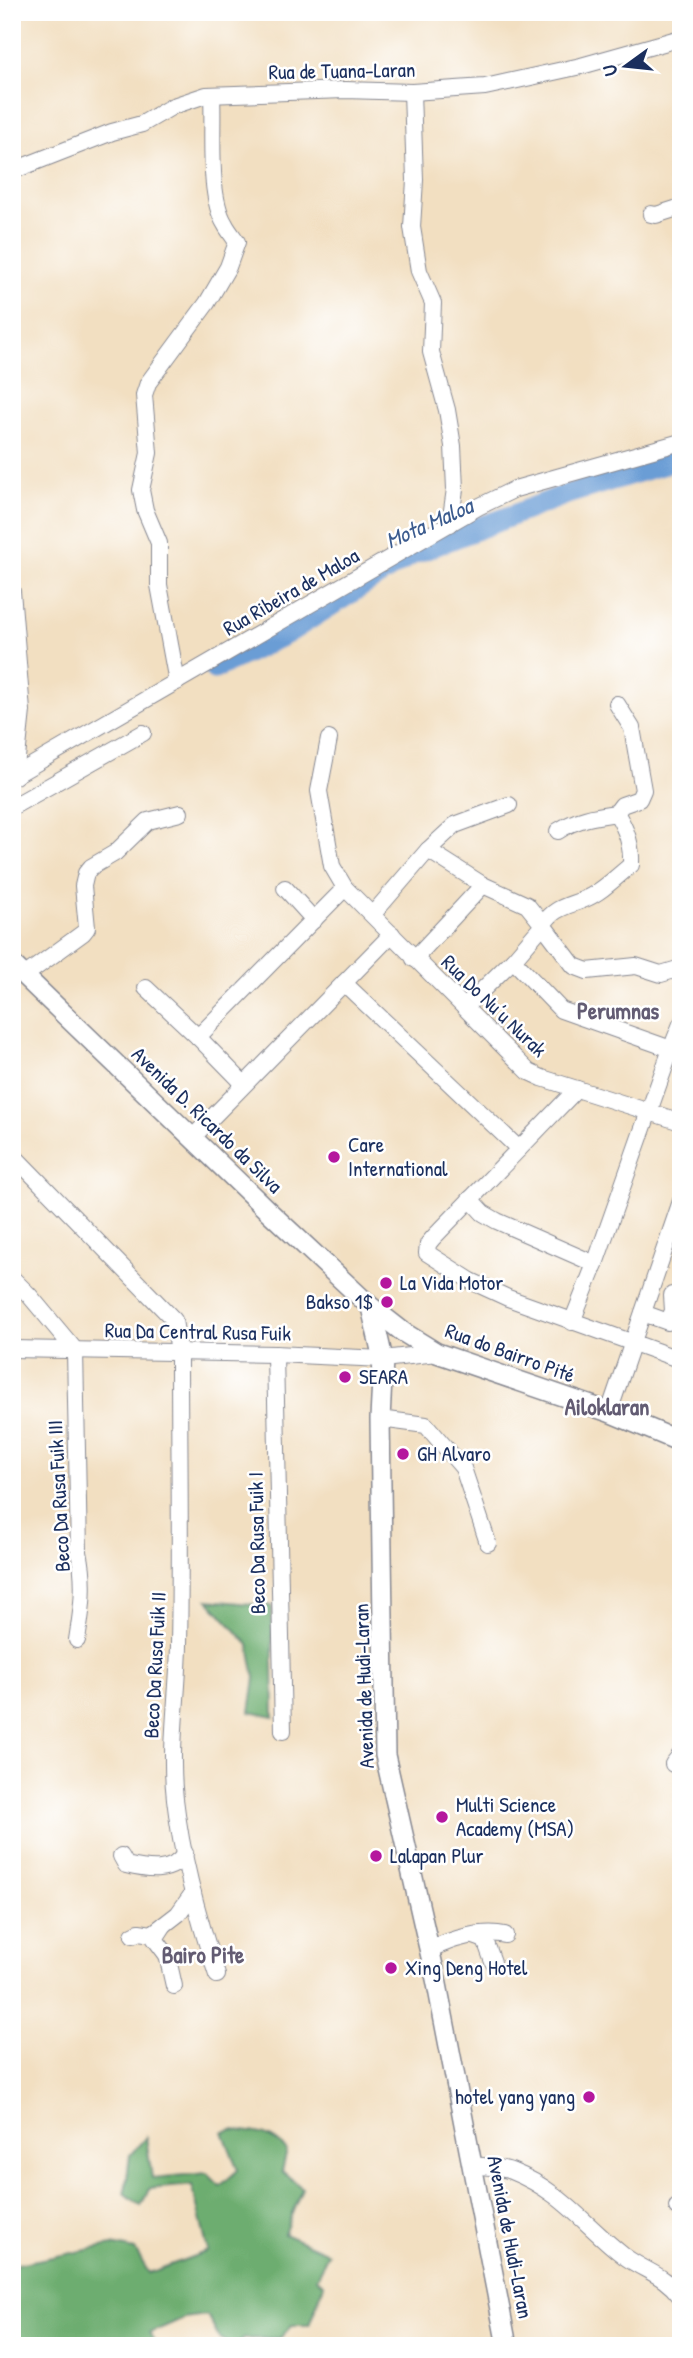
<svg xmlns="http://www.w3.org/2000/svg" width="693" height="2358" font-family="'Patrick Hand',sans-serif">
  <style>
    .forest { fill: #6dad6f; stroke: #446e66; stroke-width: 2 }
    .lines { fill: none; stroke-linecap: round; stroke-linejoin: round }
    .stream { stroke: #6b9dd5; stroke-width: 3.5 }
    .river { stroke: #6b9dd5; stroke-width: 21 }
    .minor-casing { stroke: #868790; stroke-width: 18 }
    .major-casing { stroke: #868790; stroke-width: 22 }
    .minor { stroke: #fff; stroke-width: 16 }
    .major { stroke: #fff; stroke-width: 19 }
    .poi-dot { fill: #b5179e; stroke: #fff; stroke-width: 2.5 }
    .labels { text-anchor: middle; stroke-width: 5; stroke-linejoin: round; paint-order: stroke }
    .street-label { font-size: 21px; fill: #1b2f5e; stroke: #fff }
    .poi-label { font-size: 21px; fill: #1b2f5e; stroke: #fff; text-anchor: start }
    .water-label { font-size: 23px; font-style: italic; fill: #3b5b8e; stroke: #fff }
    .neighbourhood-label { font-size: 23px; font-weight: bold; fill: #635c73; stroke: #fff }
  </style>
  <rect width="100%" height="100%" fill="#fff"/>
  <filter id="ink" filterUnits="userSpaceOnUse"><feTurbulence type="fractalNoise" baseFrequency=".0143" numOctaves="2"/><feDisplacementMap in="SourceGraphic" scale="14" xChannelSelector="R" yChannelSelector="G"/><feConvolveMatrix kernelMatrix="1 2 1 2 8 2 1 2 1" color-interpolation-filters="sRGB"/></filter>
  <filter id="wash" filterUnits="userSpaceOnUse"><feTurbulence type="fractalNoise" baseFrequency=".00686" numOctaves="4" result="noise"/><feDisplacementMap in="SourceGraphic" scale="28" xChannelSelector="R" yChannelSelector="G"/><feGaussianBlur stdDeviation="1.57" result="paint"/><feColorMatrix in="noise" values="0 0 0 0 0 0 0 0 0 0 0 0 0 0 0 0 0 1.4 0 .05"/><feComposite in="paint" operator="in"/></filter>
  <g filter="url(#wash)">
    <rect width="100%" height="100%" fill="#f2dfc1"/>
    <g class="forest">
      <polygon points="208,1600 272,1606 274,1717 250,1712 255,1678 249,1645"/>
      <path d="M 233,2130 C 255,2132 273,2133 287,2151 L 282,2171 L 302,2188 L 284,2234 L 328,2253 L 316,2278 L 324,2285 L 309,2325 L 292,2325 L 280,2338 L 244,2339 L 233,2346 L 219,2338 L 207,2315 L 184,2318 L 150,2333 L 156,2346 L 12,2346 L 12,2265 L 112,2245 L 135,2250 L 149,2273 L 208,2251 L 192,2185 L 149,2189 L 141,2206 L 125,2193 L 130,2155 L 146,2137 L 152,2178 L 207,2173 L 220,2186 L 238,2170 L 223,2132 Z"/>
    </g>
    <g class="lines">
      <polyline class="stream" points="466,522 681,454"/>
      <polyline class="river" points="214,669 286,634 411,555 567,494 681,459"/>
    </g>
  </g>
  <g filter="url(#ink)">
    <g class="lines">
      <g class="minor-casing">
        <g id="minor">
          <polyline points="412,92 415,180 412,227 419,271 433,303 431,352 447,410 453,446 455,489 450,524"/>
          <polyline points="12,171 112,132 142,124 173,106 206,95 345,90 412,92 485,87 581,66 681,38"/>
          <polyline points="651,214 656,215 681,207"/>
          <polyline points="12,591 22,711 15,776"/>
          <path d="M 177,682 L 159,585 L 159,543 L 145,510 L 141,490 L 149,453 L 144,395 L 148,383 L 207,303 L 228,267 L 237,242 C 233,236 228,230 225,224 C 207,195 214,129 212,95"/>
          <polyline points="329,739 319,791 332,866 345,888 529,1072 542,1078 681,1122"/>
          <polyline points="12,777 478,507 515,489 681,442"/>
          <polyline points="12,807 143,733"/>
          <polyline points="616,813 622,805 639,799 643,790 632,728 617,704"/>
          <path d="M 558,831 C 576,819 595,816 616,813 C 626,828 632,847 631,865 C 617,876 602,892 585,899 C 566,907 554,907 543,925 L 574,966 L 587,971 L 636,966 L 661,974 L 681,968"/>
          <polyline points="428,850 455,825 509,805"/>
          <polyline points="285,888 314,920"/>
          <polyline points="373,914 428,850 483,885 527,905 543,925 513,960"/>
          <polyline points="414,959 483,885"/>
          <polyline points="24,976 83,933 87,928 83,886 86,873 91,867 115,853 148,821 180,813"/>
          <polyline points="344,983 519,1149"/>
          <polyline points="146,988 198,1037 244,1084"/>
          <polyline points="465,1007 513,960 561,1010 671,1049 595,1264 572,1322"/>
          <polyline points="198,1037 345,888"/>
          <polyline points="671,1049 681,1024"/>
          <polyline points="577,1089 433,1238 428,1244 427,1253 471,1281 508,1298 681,1360"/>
          <polyline points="193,1137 392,934"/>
          <path d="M 12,1154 L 174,1320 L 179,1352 C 179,1450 181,1547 179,1645 C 178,1697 169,1748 175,1799 C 182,1859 198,1918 217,1975"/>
          <polyline points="470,1199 483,1213 497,1221 595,1264"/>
          <path d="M 12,1278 L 29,1295 L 75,1350 L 79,1552 C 86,1583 82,1609 77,1640"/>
          <polyline points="643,1313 668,1322 673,1311 672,1295"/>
          <polyline points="12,1349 275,1354 383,1359 437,1353"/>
          <polyline points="275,1354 283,1731"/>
          <polyline points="609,1412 681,1201"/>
          <polyline points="380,1419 426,1425 463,1468 488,1543"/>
          <polyline points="673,1764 681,1754"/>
          <path d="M 121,1856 L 126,1865 C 147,1870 173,1875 185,1853"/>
          <polyline points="164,1925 155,1939 167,1955 174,1986"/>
          <polyline points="133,1935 139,1932 152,1934 178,1914 193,1893"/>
          <polyline points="474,1936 485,1940 493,1962"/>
          <path d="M 429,1950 C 451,1939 481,1930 505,1935"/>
          <path d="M 474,2165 C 486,2167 500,2167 511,2171 C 562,2191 584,2225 624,2256 C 646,2272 664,2274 681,2297"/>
          <polyline points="677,2207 681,2208"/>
        </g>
      </g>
      <g class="major-casing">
        <g id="major">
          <polyline points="12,964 266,1209 371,1307 403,1332 437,1353 609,1412 681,1442"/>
          <polyline points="371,1307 383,1359 380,1419 385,1755 436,1979 507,2346"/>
        </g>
      </g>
      <use href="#minor" class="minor"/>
      <use href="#major" class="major"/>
    </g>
  </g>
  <g class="poi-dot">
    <circle cx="334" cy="1157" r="7"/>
    <circle cx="386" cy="1283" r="7"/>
    <circle cx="387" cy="1302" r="7"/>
    <circle cx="345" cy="1377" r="7"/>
    <circle cx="403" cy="1454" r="7"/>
    <circle cx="442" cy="1817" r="7"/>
    <circle cx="376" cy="1856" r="7"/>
    <circle cx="391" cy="1968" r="7"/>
    <circle cx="589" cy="2097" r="7"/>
  </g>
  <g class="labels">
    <g class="street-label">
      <text transform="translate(342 71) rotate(-1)" y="7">Rua de Tuana-Laran</text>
      <text transform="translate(291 592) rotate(-30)" y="7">Rua Ribeira de Maloa</text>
      <text transform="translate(494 1006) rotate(44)" y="7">Rua Do Nu’u Nurak</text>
      <text transform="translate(207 1120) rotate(44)" y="7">Avenida D. Ricardo da Silva</text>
      <text transform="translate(198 1332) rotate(1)" y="7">Rua Da Central Rusa Fuik</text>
      <text transform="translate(510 1353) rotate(20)" y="7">Rua do Bairro Pité</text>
      <text transform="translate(59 1496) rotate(-93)" y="7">Beco Da Rusa Fuik III</text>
      <text transform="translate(257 1543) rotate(-91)" y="7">Beco Da Rusa Fuik I</text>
      <text transform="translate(155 1665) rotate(-87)" y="7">Beco Da Rusa Fuik II</text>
      <text transform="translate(364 1686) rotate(-92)" y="7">Avenida de Hudi-Laran</text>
      <text transform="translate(510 2237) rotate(79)" y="7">Avenida de Hudi-Laran</text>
    </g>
    <g class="poi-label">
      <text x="348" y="1152">Care<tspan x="348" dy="24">International</tspan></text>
      <text x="400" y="1290">La Vida Motor</text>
      <text x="373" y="1309" text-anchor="end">Bakso 1$</text>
      <text x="359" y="1384">SEARA</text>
      <text x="417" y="1461">GH Alvaro</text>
      <text x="456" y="1812">Multi Science<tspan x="456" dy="24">Academy (MSA)</tspan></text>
      <text x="390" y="1863">Lalapan Plur</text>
      <text x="405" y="1975">Xing Deng Hotel</text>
      <text x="575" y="2104" text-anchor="end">hotel yang yang</text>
    </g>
    <g class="water-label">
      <text transform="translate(429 523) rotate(-24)" y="8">Mota Maloa</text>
    </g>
    <g class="neighbourhood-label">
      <text x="618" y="1019">Perumnas</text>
      <text x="607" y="1415">Ailoklaran</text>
      <text x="203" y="1963">Bairo Pite</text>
    </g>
  </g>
  <rect width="693" height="2358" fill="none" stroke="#fff" stroke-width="42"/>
  <g transform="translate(626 66) rotate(255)" stroke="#ffffff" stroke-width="5" paint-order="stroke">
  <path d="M0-5L12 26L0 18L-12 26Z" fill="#1b2f5e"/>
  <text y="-10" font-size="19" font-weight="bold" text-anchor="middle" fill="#1b2f5e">U</text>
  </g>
</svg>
